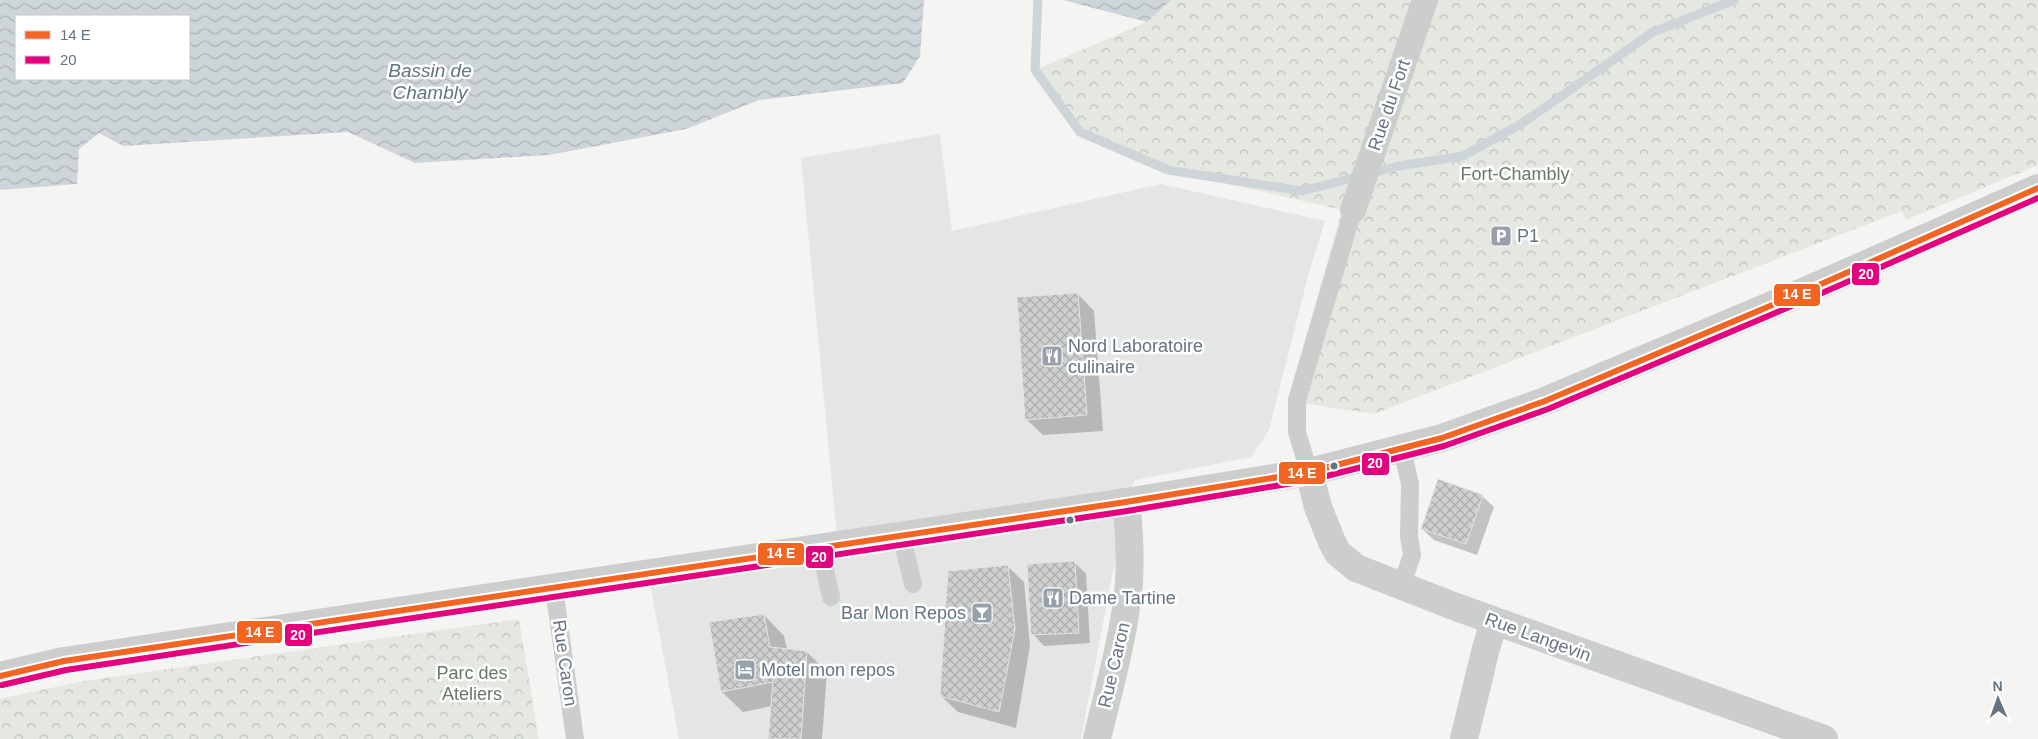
<svg xmlns="http://www.w3.org/2000/svg" width="2038" height="739" font-family="Helvetica,sans-serif">
  <style>
    .built { fill: #e4e6e5 }
    .forest { fill: url(#forest-crowns) }
    .water { fill: url(#water-waves); fill-rule: evenodd }
    .shadow { fill: #0003 }
    .lines { fill: none; stroke-linecap: round; stroke-linejoin: round }
    .stream { stroke: #ced5d8; stroke-width: 9 }
    .building { fill: url(#building-cross-hatch); stroke: #e4e4e3 }
    .service { stroke: #cccece; stroke-width: 18 }
    .pedestrian { stroke: #cccece; stroke-width: 26 }
    .minor { stroke: #cccece; stroke-width: 28 }
    .tertiary { stroke: #cccece; stroke-width: 28 }
    .bus-1-casing { stroke: #fff; stroke-width: 10 }
    .bus-2-casing { stroke: #fff; stroke-width: 10 }
    .bus-1 { stroke: #f26522; stroke-width: 6 }
    .bus-2 { stroke: #e5007d; stroke-width: 6 }
    .bus-dot { fill: #647483; stroke: #fff; stroke-width: 2 }
    .labels { text-anchor: middle; stroke-width: 5; stroke-linejoin: round; paint-order: stroke }
    .street-label { font-size: 18px; fill: #647483; stroke: #fff }
    .park-label { font-size: 18px; fill: #677a63; stroke: #fff }
    .poi-label { font-size: 18px; fill: #647483; stroke: #fff; text-anchor: start }
    .water-label { font-size: 19px; font-style: italic; fill: #5f7680; stroke: #fff }
    .line-badge { stroke: #fff; stroke-width: 2 }
    .badge-label { font-size: 14px; text-anchor: middle; font-weight: bold; fill: #fff }
  </style>
  <defs>
    <pattern id="forest-crowns" width="20" height="18" patternUnits="userSpaceOnUse" patternTransform="scale(1.25)"><rect width="20" height="18" fill="#e4e8e1"/><path d="M2 6a3 3 0 1 1 6 0M12 15a3 3 0 1 1 6 0" fill="none" stroke="#bcc1bc"/></pattern>
    <pattern id="water-waves" width="16" height="10" patternUnits="userSpaceOnUse" patternTransform="scale(1.25)"><rect width="16" height="10" fill="#ced5d8"/><path d="M0 5q4-4 8 0t8 0" fill="none" stroke="#abb1b5"/></pattern>
    <pattern id="building-cross-hatch" width="8" height="8" patternUnits="userSpaceOnUse" patternTransform="scale(1.25)"><rect width="8" height="8" fill="#ced0d0"/><path d="M0 0l8 8M0 8l8-8" fill="none" stroke="#abadae"/></pattern>
  </defs>
  <rect width="100%" height="100%" fill="#f4f5f3"/>
  <polygon class="built" points="940,134 952,231 1161,184 1325,221 1308,276 1269,430 1251,457 1135,480 1126,502 1081,739 679,739 646,562 837,537 801,158"/>
  <g class="forest">
    <polygon points="1151,0 2038,0 2038,165 1906,220 1902,211 1374,414 1288,401 1342,210 1168,170 1080,132 1035,70 1147,22 1149,20"/>
    <polygon points="519,619 539,739 0,739 0,699 7,697 84,681"/>
  </g>
  <g class="water">
    <path d="M 0,0 L 924,0 L 920,56 L 903,83 L 759,100 L 686,129 L 549,155 L 415,163 L 348,132 L 123,146 L 99,133 L 79,149 L 77,184 L 0,190 ZM 16,16 L 189,16 L 189,79 L 16,79 Z"/>
    <polygon points="1063,0 1171,0 1147,22"/>
  </g>
  <g class="shadow">
    <polygon points="1078,294 1094,311 1103,431 1043,435 1026,419"/>
    <polygon points="1482,496 1494,507 1477,555 1434,540 1422,529"/>
    <polygon points="1075,563 1086,574 1090,643 1044,646 1033,634"/>
    <polygon points="1007,566 1024,582 1030,646 1016,728 958,712 941,696"/>
    <polygon points="764,615 784,636 787,650 807,652 827,672 822,739 770,739 772,706 743,712 722,692"/>
  </g>
  <g class="lines">
    <polyline class="stream" points="1038,0 1035,70 1080,132 1168,170 1302,191 1399,166 1463,156 1521,124 1653,32 1734,0"/>
  </g>
  <g class="building">
    <polygon points="1078,293 1087,415 1025,420 1017,297"/>
    <polygon points="1438,479 1483,495 1466,544 1421,529"/>
    <polygon points="1075,561 1079,633 1031,635 1027,564"/>
    <polygon points="1008,565 1015,629 999,712 940,696 948,571"/>
    <polygon points="764,614 770,647 807,651 801,739 768,739 773,682 721,692 709,622"/>
  </g>
  <g class="lines">
    <g class="service">
      <polyline points="1309,472 1297,432 1297,400 1353,210"/>
      <polyline points="901,535 913,584"/>
      <polyline points="820,547 831,597"/>
      <polyline points="1401,587 1412,555 1409,536 1410,484 1402,449"/>
      <polyline points="554,588 575,739"/>
    </g>
    <polyline class="pedestrian" points="1353,210 1425,0"/>
    <g class="minor">
      <polyline points="1309,472 1318,507 1332,542 1338,553 1356,568 1456,607 1824,739"/>
      <path d="M 1097,739 C 1107,696 1120,652 1126,608 C 1132,573 1130,537 1126,502"/>
      <polyline points="1464,739 1485,652 1494,621"/>
    </g>
    <polyline class="tertiary" points="0,676 64,661 1126,502 1309,472 1442,438 1545,401 1810,289 2038,188"/>
    <g class="bus-1-casing">
      <polyline id="bus-1" points="0,676 64,661 1126,502 1309,472 1442,438 1545,401 1810,289 2038,188"/>
    </g>
    <g class="bus-2-casing">
      <polyline id="bus-2" points="2,685 66,670 1127,511 1311,480 1444,446 1548,409 1813,297 2038,198"/>
    </g>
    <use href="#bus-1" class="bus-1"/>
    <use href="#bus-2" class="bus-2"/>
  </g>
  <defs>
    <g id="parking-square" transform="scale(1.125)"><rect x="-9" y="-9" width="18" height="18" rx="4" fill="#96a1aa" stroke="#fff"/><path d="M-3.5-5.5H1a3.5 3.5 0 0 1 0 7H-1V5.5H-3.5ZM-1-3.4V-.6H.8a1.4 1.4 0 0 0 0-2.8Z" fill="#fff"/></g>
    <g id="restaurant-square" transform="scale(1.125)"><rect x="-9" y="-9" width="18" height="18" rx="4" fill="#96a1aa" stroke="#fff"/><path d="M-5-6h1v4h1v-4h1v4h1v-4h1v5L-1.5 .5V6h-2V.5L-5-1ZM5-6V6H3V1.5H1.5Q1.5-4 5-6Z" fill="#fff"/></g>
    <g id="bar-square" transform="scale(1.125)"><rect x="-9" y="-9" width="18" height="18" rx="4" fill="#96a1aa" stroke="#fff"/><path d="M-6-5H6L.8 .8V4.5H3.5V6h-7V4.5H-.8V.8Z" fill="#fff"/></g>
    <g id="hotel-square" transform="scale(1.125)"><rect x="-9" y="-9" width="18" height="18" rx="4" fill="#96a1aa" stroke="#fff"/><path d="M-6-4.5h1.5V1H6V5H4.5V3h-9V5H-6ZM-4 0a1.8 1.8 0 1 1 3.6 0ZM.5 0V-2.5h3Q6-2.5 6 0Z" fill="#fff"/></g>
  </defs>
  <g fill-rule="evenodd">
    <use href="#parking-square" x="1501" y="236"/>
    <use href="#restaurant-square" x="1052" y="356"/>
    <use href="#restaurant-square" x="1053" y="598"/>
    <use href="#bar-square" x="982" y="613"/>
    <use href="#hotel-square" x="745" y="670"/>
  </g>
  <g class="bus-dot">
    <circle cx="1334" cy="466" r="4.5"/>
    <circle cx="1070" cy="520" r="4.5"/>
  </g>
  <g class="labels">
    <g class="street-label">
      <text transform="translate(1389 105) rotate(-71)" y="6">Rue du Fort</text>
      <text transform="translate(1538 637) rotate(20)" y="6">Rue Langevin</text>
      <text transform="translate(565 663) rotate(82)" y="6">Rue Caron</text>
      <text transform="translate(1114 665) rotate(-77)" y="6">Rue Caron</text>
    </g>
    <g class="park-label">
      <text x="1515" y="180">Fort-Chambly</text>
      <text x="472" y="679">Parc des<tspan x="472" dy="21">Ateliers</tspan></text>
    </g>
    <g class="poi-label">
      <text x="1517" y="242">P1</text>
      <text x="1068" y="352">Nord Laboratoire<tspan x="1068" dy="21">culinaire</tspan></text>
      <text x="1069" y="604">Dame Tartine</text>
      <text x="966" y="619" text-anchor="end">Bar Mon Repos</text>
      <text x="761" y="676">Motel mon repos</text>
    </g>
    <g class="water-label">
      <text x="430" y="77">Bassin de<tspan x="430" dy="22">Chambly</tspan></text>
    </g>
  </g>
  <g class="line-badge">
    <rect x="1851" y="262" width="29" height="24" rx="5" fill="#e5007d"/>
    <rect x="1773" y="283" width="48" height="24" rx="5" fill="#f26522"/>
    <rect x="1361" y="452" width="29" height="24" rx="5" fill="#e5007d"/>
    <rect x="1278" y="461" width="48" height="24" rx="5" fill="#f26522"/>
    <rect x="757" y="542" width="48" height="24" rx="5" fill="#f26522"/>
    <rect x="805" y="545" width="29" height="24" rx="5" fill="#e5007d"/>
    <rect x="236" y="620" width="47" height="24" rx="5" fill="#f26522"/>
    <rect x="284" y="623" width="29" height="24" rx="5" fill="#e5007d"/>
  </g>
  <g class="badge-label">
    <text x="1866" y="279">20</text>
    <text x="1797" y="299">14 E</text>
    <text x="1375" y="468">20</text>
    <text x="1302" y="478">14 E</text>
    <text x="781" y="558">14 E</text>
    <text x="819" y="562">20</text>
    <text x="260" y="637">14 E</text>
    <text x="298" y="640">20</text>
  </g>
  <rect x="15" y="15" width="175" height="65" fill="#ffffff" stroke="#c1c7cd"/>
  <rect x="25" y="31" width="25" height="8" fill="#f26522" stroke="#c1c7cd"/>
  <text x="60" y="40" font-size="15" fill="#647483">14 E</text>
  <rect x="25" y="56" width="25" height="8" fill="#e5007d" stroke="#c1c7cd"/>
  <text x="60" y="65" font-size="15" fill="#647483">20</text>
  <g transform="translate(1998 699) rotate(358)" stroke="#ffffff" stroke-width="4" paint-order="stroke">
  <path d="M0-4L9 19L0 12L-9 19Z" fill="#647483"/>
  <text y="-8" font-size="14" font-weight="bold" text-anchor="middle" fill="#647483">N</text>
  </g>
</svg>
